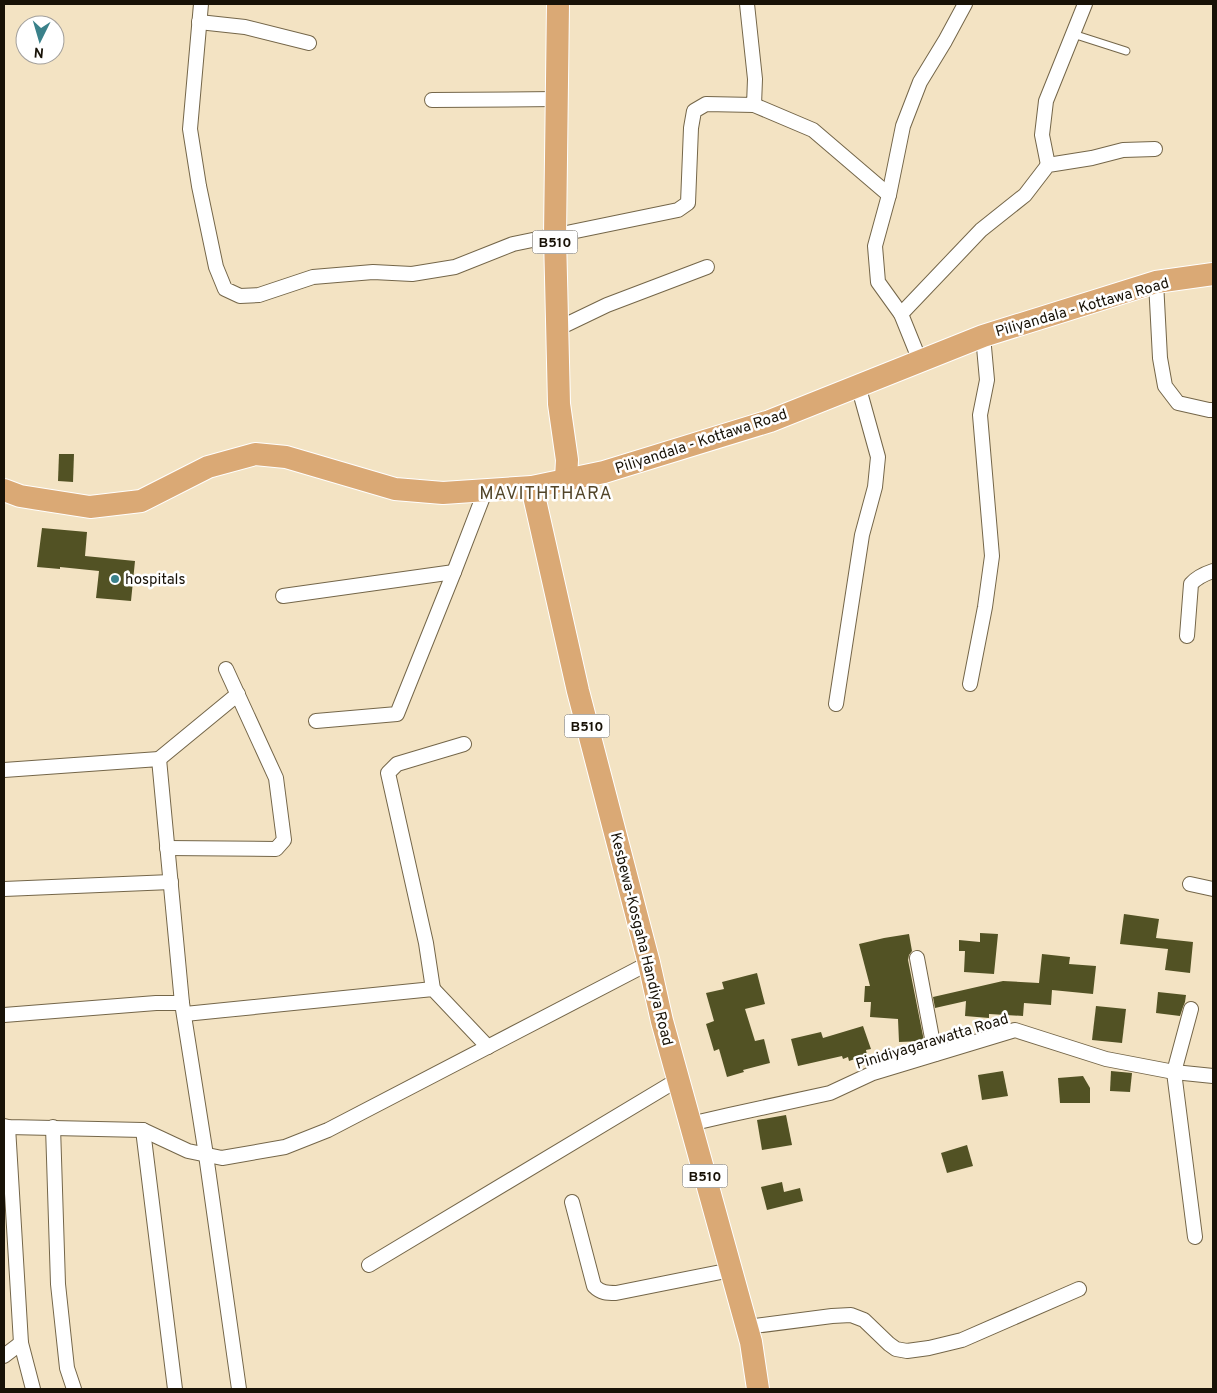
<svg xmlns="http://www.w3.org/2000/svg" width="1217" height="1393" font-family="Overpass,sans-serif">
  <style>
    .building { fill: #525224 }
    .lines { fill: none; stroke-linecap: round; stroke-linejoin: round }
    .lane-casing { stroke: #746649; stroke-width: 9 }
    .street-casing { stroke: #746649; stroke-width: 16 }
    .primary-casing { stroke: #fff; stroke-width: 24 }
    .lane { stroke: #fff; stroke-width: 7 }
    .street { stroke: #fff; stroke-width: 14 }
    .primary { stroke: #daa975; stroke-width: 22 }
    .poi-dot { fill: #3a818a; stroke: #fff; stroke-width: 2 }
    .labels { text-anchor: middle; stroke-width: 5; stroke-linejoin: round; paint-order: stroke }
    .shield { fill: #fff; stroke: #5d5951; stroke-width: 1 }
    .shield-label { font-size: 14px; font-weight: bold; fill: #181207 }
    .street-label { font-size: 15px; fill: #181207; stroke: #fff }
    .poi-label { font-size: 15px; fill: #181207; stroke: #fff; text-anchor: start }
    .quarter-label { font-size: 18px; letter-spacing: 1px; fill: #524529; stroke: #fff }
  </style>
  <rect width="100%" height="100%" fill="#f3e3c3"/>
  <g class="building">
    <polygon points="59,454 74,454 73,482 58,481"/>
    <polygon points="42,528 87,532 85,556 135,561 131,601 96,598 99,571 60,567 60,569 37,567"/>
    <polygon points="1124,914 1159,919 1156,938 1193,942 1190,973 1165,970 1168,949 1120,944"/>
    <polygon points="980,933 998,934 994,974 964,972 965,951 959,951 959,940 980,942"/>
    <polygon points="909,934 912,951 909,955 908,960 924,1041 899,1042 898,1019 870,1017 871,1002 864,1002 865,986 870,986 859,944 884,938"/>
    <polygon points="1042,954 1070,957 1069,964 1096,966 1093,994 1052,990 1051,1005 1024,1003 1023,1016 989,1014 989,1018 965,1016 966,1001 935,1008 933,997 1003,981 1039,983"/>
    <polygon points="757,973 765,1004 745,1009 755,1041 764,1039 770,1063 743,1070 744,1072 727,1077 719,1049 714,1051 706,1024 714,1021 706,993 724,989 722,982"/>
    <polygon points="1158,992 1186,995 1185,1002 1183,1007 1180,1016 1156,1013"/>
    <polygon points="1096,1006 1126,1009 1122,1043 1092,1040"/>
    <polygon points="863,1026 871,1049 866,1050 867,1055 849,1061 848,1057 843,1059 842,1056 798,1066 791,1039 821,1032 823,1038"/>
    <polygon points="1003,1071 1008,1096 982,1100 978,1075"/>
    <polygon points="1111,1071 1132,1073 1130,1092 1110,1091"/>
    <polygon points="1083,1076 1090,1088 1090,1103 1060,1103 1058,1078"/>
    <polygon points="786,1115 792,1145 762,1150 757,1120"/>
    <polygon points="967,1145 973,1166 947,1173 941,1153"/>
    <polygon points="782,1182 784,1192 800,1188 803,1201 767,1210 761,1187"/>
  </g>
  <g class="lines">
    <g class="lane-casing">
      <polyline id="lane" points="1073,34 1126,51"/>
    </g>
    <g class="street-casing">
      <g id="street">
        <polyline points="201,4 190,129 199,186 216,267 225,289 240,296 259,295 313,277 373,272 412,274 455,267 513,244 678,210 688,203 691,128 694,111 706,104 754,105 755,79 747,4"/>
        <polyline points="199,22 245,27 309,43"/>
        <polyline points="432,100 557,99"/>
        <polyline points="754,105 813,130 889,195"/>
        <polyline points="1048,165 1042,135 1046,101 1085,4"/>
        <polyline points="1156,282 1160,358 1165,386 1178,403 1209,410 1213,410"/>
        <polyline points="901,314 981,230 1025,195 1048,165 1092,158 1123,150 1155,149"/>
        <polyline points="557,329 607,305 707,267"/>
        <polyline points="920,361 901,314 878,282 875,246 889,195 903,126 920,82 945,41 965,4"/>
        <polyline points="283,596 454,572"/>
        <path d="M 1187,636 L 1191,584 C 1197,577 1204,574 1213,571"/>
        <polyline points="970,684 985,607 992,556 980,415 987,380 983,336"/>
        <polyline points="836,704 862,535 875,487 878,457 858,385"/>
        <polyline points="316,721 397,714 454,572 486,489"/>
        <polyline points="159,759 238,694"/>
        <polyline points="4,770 159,759 182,1003 206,1155 239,1389"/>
        <polyline points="167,848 276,849 284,840 276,778 226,669"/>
        <polyline points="1190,884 1213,889"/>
        <polyline points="4,889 171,882"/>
        <polyline points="917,958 935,1054"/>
        <polyline points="433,989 426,943 388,773 397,764 464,744"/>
        <polyline points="1191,1009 1174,1072 1195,1237"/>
        <polyline points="185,1014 433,989 488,1047"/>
        <polyline points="4,1015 156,1003 182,1003"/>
        <polyline points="690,1124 729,1115 830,1093 873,1073 1015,1030 1106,1059 1174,1072 1213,1076"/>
        <polyline points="4,1126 8,1127 143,1130 188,1151 222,1158 285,1147 328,1130 649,963"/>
        <polyline points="8,1127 21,1343 33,1389"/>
        <polyline points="53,1127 58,1284 67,1368 74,1389"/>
        <polyline points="143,1130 175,1389"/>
        <path d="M 572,1202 L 594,1286 C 601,1293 607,1293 616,1293 L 731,1270"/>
        <polyline points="369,1265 679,1079"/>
        <polyline points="747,1327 832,1316 851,1315 864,1320 889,1344 896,1349 907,1351 929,1348 962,1340 1079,1289"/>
        <polyline points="4,1356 21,1343"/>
      </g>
    </g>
    <g class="primary-casing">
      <g id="primary">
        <polyline points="558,4 555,236 559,404 567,460 566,479"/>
        <polyline points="532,487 578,691 649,963 662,1021 751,1342 758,1389"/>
        <polyline points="4,490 20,496 90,507 141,501 208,467 255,454 286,457 395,489 443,493 532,487 604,472 770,421 983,336 1156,282 1213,274"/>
      </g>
    </g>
    <use href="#lane" class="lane"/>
    <use href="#street" class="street"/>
    <use href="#primary" class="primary"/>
  </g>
  <circle class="poi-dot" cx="115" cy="579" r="5"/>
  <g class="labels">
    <g class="shield">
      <rect x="532.5" y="230.5" width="45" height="23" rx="4"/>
      <rect x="564.5" y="714.5" width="45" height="23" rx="4"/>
      <rect x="682.5" y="1164.5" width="45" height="23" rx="4"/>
    </g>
    <g class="shield-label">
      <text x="555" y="247">B510</text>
      <text x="587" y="731">B510</text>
      <text x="705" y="1181">B510</text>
    </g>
    <g class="street-label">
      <text transform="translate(1082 307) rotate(-16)" y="5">Piliyandala - Kottawa Road</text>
      <text transform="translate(701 441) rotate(-18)" y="5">Piliyandala - Kottawa Road</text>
      <text transform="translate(642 939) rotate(76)" y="5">Kesbewa-Kosgaha Handiya Road</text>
      <text transform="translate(932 1041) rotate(-17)" y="5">Pinidiyagarawatta Road</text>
    </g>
    <g class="poi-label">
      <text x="125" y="584">hospitals</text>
    </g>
    <g class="quarter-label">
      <text x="546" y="499">MAVITHTHARA</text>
    </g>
  </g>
  <rect width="1217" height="1393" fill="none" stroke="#181207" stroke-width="10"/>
  <g transform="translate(40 40) rotate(185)"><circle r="24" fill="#ffffff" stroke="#a3a09c"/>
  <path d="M0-4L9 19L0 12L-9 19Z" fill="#3a818a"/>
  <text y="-8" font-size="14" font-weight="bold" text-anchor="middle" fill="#181207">N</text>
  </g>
</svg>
